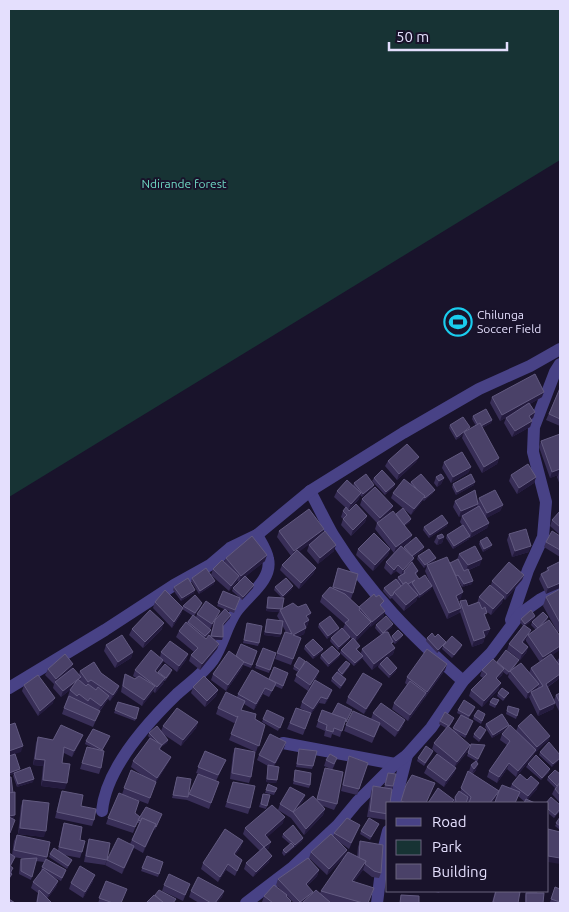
<svg xmlns="http://www.w3.org/2000/svg" width="569" height="912" font-family="Ubuntu,sans-serif">
  <style>
    .green { fill: #173334 }
    .lines { fill: none; stroke-linecap: round; stroke-linejoin: round }
    .street { stroke: #484286; stroke-width: 12 }
    .wall { fill: #382e57; fill-rule: evenodd }
    .shaded-wall { fill: #241b3e }
    .building { fill: #4a4168; stroke: #625a80 }
    .labels { text-anchor: middle; stroke-width: 4; stroke-linejoin: round; paint-order: stroke }
    .park-label { font-size: 12px; fill: #6fd9c4; stroke: #19132b }
    .poi-label { font-size: 12px; fill: #e4dffd; stroke: #19132b; text-anchor: start }
  </style>
  <rect width="100%" height="100%" fill="#19132b"/>
  <polygon class="green" points="9,9 560,9 560,160 9,497"/>
  <g class="lines">
    <g class="street">
      <path d="M 310,491 C 318,506 325,521 333,535 C 369,593 413,637 463,681"/>
      <polyline points="511,620 528,570 543,537 546,502 533,452 534,427 555,372 560,364"/>
      <polyline points="9,688 105,630 174,585 210,565 230,548 257,535 310,491 403,433 479,389 530,366 560,349"/>
      <polyline points="283,743 395,764"/>
      <polyline points="395,803 407,755"/>
      <path d="M 102,811 C 106,768 147,723 177,694 C 189,683 203,674 213,660 C 223,645 226,627 236,612 C 246,597 273,580 268,559 C 267,551 261,542 257,535"/>
      <polyline points="246,903 293,867 337,826 357,802 395,764 407,755 431,728 463,681 491,653 520,614 541,599 560,589"/>
      <polyline points="377,903 384,847 388,831"/>
    </g>
  </g>
  <g class="wall">
    <polygon points="560,388 560,426 546,420"/>
    <polygon points="492,397 542,397 530,404 535,412 533,418 531,419 532,421 530,427 512,437 504,423 506,418 507,417 500,421 490,403"/>
    <polygon points="473,416 492,420 491,423 482,428 499,458 497,464 482,473 462,438 463,435 456,440 449,428 450,425 470,427 469,430 476,426 472,419"/>
    <polygon points="560,434 560,485 557,477 558,475 550,478 539,447 541,441"/>
    <polygon points="419,457 416,462 397,480 385,466 388,461"/>
    <polygon points="444,462 471,467 468,473 451,483 442,468"/>
    <polygon points="511,475 536,477 534,483 517,494 509,481"/>
    <polygon points="436,477 444,478 441,484 437,487 434,483"/>
    <polygon points="374,478 395,484 394,487 385,495 372,481"/>
    <polygon points="411,482 433,493 424,501 423,500 411,515 391,498 393,493 410,484"/>
    <polygon points="354,483 374,485 362,497 360,495 359,499 349,510 367,516 365,522 351,536 341,525 343,519 341,517 343,511 346,508 334,497 337,491 353,486"/>
    <polygon points="453,484 474,485 456,495 452,487"/>
    <polygon points="479,498 503,505 500,511 486,518 489,523 487,528 470,538 469,538 469,539 453,549 446,538 447,535 462,525 460,522 462,516 465,514 459,517 453,507 455,501 478,503"/>
    <polygon points="362,499 393,506 390,512 385,517 396,514 410,522 405,526 412,535 410,541 402,547 403,548 404,547 423,550 413,558 414,558 412,563 418,571 416,575 419,579 431,585 425,571 427,566 424,568 417,559 418,556 436,558 434,561 429,565 450,563 457,560 459,554 480,565 469,570 472,584 462,587 457,578 461,598 458,600 459,604 460,601 468,606 477,603 479,597 491,585 492,581 524,575 522,580 505,600 503,598 502,603 491,615 486,611 485,617 490,629 487,635 485,636 483,643 472,647 460,612 459,613 447,619 432,586 431,589 419,598 418,596 416,601 404,611 392,598 390,599 383,591 384,588 397,580 398,577 401,575 396,571 391,575 384,568 386,562 394,553 375,529 377,523 360,505"/>
    <polygon points="560,511 560,535 550,526 552,520"/>
    <polygon points="447,526 429,538 423,530 424,527"/>
    <polygon points="324,529 322,534 334,551 318,564 307,551 309,545 318,538 299,551 316,568 313,574 299,589 280,570 282,565 291,556 277,537 279,531"/>
    <polygon points="509,534 529,552 512,557 507,540"/>
    <polygon points="437,536 444,537 442,543 437,545 434,542"/>
    <polygon points="560,536 560,557 544,547 546,542"/>
    <polygon points="480,541 492,545 490,548 483,552 479,544"/>
    <polygon points="358,549 390,549 388,555 373,571 356,555"/>
    <path d="M 226,558 L 265,561 L 246,576 L 253,588 L 242,600 L 240,598 L 234,613 L 226,610 L 230,618 L 223,626 L 222,640 L 214,640 L 219,644 L 217,649 L 200,670 L 189,661 L 191,655 L 194,652 L 176,637 L 179,631 L 187,622 L 193,616 L 182,609 L 181,614 L 172,628 L 153,608 L 155,602 L 182,608 L 183,606 L 201,606 L 194,616 L 196,617 L 197,614 L 218,616 L 224,609 L 217,606 L 223,591 L 240,598 L 232,591 L 233,588 L 239,582 L 238,581 L 229,591 L 211,575 L 213,569 L 224,562 ZM 214,623 L 210,636 L 206,639 L 205,638 L 210,633 L 211,630 L 210,629 Z"/>
    <polygon points="559,562 546,594 539,579 541,574 546,572 547,568"/>
    <polygon points="338,568 353,593 351,599 350,599 359,607 382,607 385,611 383,617 369,627 356,641 360,646 357,650 361,653 362,649 381,635 375,628 376,625 392,627 386,632 391,638 392,636 403,635 401,638 395,644 392,641 392,644 395,648 393,654 388,658 396,671 389,678 378,667 379,664 372,670 362,658 354,666 340,653 341,650 352,639 350,637 349,640 338,650 330,641 331,638 343,628 345,624 320,602 322,596 332,588"/>
    <polygon points="192,578 214,584 199,594 191,581"/>
    <polygon points="174,587 194,593 181,601 173,590"/>
    <polygon points="275,587 292,589 282,598 282,609 308,619 309,620 307,626 306,627 304,634 298,637 301,638 291,665 275,659 286,632 282,625 280,637 264,635 267,619 280,621 277,616 279,612 266,611 268,597 282,598 274,590"/>
    <polygon points="560,589 560,631 558,632 553,655 557,662 558,659 560,658 560,678 548,687 554,700 556,695 560,693 560,713 555,703 553,709 538,716 529,697 530,696 526,699 508,677 509,673 507,675 503,672 502,675 497,680 499,689 482,707 469,696 471,690 483,678 480,676 482,670 497,662 517,663 513,669 529,673 531,668 540,662 526,641 526,639 523,643 528,647 526,653 520,660 507,650 509,644 523,626 520,622 521,619 535,616 534,619 525,626 531,630 529,634 536,630 531,625 532,622 548,617 547,620 543,625 557,631 543,606 546,597"/>
    <polygon points="247,623 259,643 258,646 243,643"/>
    <polygon points="319,624 339,628 338,631 327,639 318,627"/>
    <polygon points="132,629 162,629 143,648 129,635"/>
    <polygon points="435,637 446,642 445,645 461,648 452,658 442,649 443,646 437,653 426,641 427,638"/>
    <polygon points="106,645 133,652 131,658 115,668 104,651"/>
    <polygon points="305,646 323,649 322,652 313,659 304,649"/>
    <polygon points="263,648 276,653 269,673 255,668"/>
    <polygon points="257,651 251,668 243,665 242,668 226,691 211,680 213,674 236,656"/>
    <polygon points="161,652 188,654 186,660 177,672 163,661 161,666 156,672 158,673 171,673 165,681 164,681 163,684 155,693 153,691 142,706 121,692 123,680 125,674 135,679 136,678 133,676 135,670 160,657"/>
    <polygon points="340,654 339,657 328,667 320,658 321,655"/>
    <polygon points="350,664 349,667 342,676 346,679 345,682 340,689 331,681 332,678 338,670"/>
    <polygon points="447,664 445,670 408,721 392,709 394,703 407,685 405,683 407,677"/>
    <polygon points="294,666 317,677 315,680 332,690 330,696 325,704 319,703 311,714 303,735 287,729 296,708 306,711 300,708 302,702 312,684 308,691 294,681 298,672 293,669"/>
    <polygon points="48,669 71,669 79,675 80,671 101,673 119,686 117,692 110,701 108,699 107,701 100,711 93,727 62,714 70,690 61,697 53,688 54,684 45,675"/>
    <polygon points="288,673 282,689 275,686 269,697 263,694 254,710 244,704 241,710 255,719 265,725 256,752 229,740 236,722 234,723 216,714 218,708 237,697 238,694 269,679"/>
    <polygon points="24,685 53,703 38,716 22,691"/>
    <polygon points="193,687 218,690 216,696 205,707 191,693"/>
    <polygon points="379,690 364,714 346,703 348,697"/>
    <polygon points="498,693 507,696 503,701 497,696"/>
    <polygon points="499,700 495,708 489,705 490,702"/>
    <polygon points="118,702 139,708 135,721 114,713"/>
    <polygon points="508,706 519,709 516,719 506,714"/>
    <polygon points="322,710 332,714 351,713 344,724 340,737 332,734 331,738 324,736 325,731 316,727"/>
    <polygon points="458,710 474,710 468,719 472,724 465,738 456,733 468,751 455,767 456,768 454,773 444,787 424,773 427,767 439,755 432,749 434,743 446,728 439,724 440,721 453,721 449,727 453,730 461,715 457,713"/>
    <polygon points="373,713 403,726 395,737 380,725 372,743 344,731 346,725 371,719"/>
    <polygon points="474,716 484,717 481,724 473,719"/>
    <polygon points="284,718 278,731 262,722 263,719"/>
    <polygon points="198,722 196,728 181,746 163,734 168,740 167,743 161,747 160,750 171,757 168,763 156,782 148,804 127,796 135,813 140,817 162,814 155,830 154,829 143,853 134,848 122,874 105,865 107,860 130,844 139,823 137,823 133,833 106,824 108,818 122,794 131,770 146,778 131,767 133,761 150,738 148,736 149,733 161,731 163,726"/>
    <polygon points="486,724 508,727 516,731 518,726 550,736 548,741 535,752 533,756 516,777 507,769 497,783 487,777 489,771 507,745 500,740 502,734 507,729 492,738 485,727"/>
    <polygon points="485,733 479,742 473,737 474,734"/>
    <polygon points="38,737 53,740 81,740 72,757 64,753 62,763 65,789 41,786 43,766 33,765 36,743"/>
    <polygon points="109,739 102,751 101,768 99,774 80,769 87,747 93,748 85,744 86,741"/>
    <polygon points="286,742 284,748 274,766 277,780 276,783 266,782 268,766 257,760 259,755"/>
    <polygon points="471,744 484,748 477,762 476,761 476,770 473,774 499,791 510,788 512,784 537,789 525,802 518,796 515,803 494,803 496,798 469,803 467,801 466,803 453,803 455,797 460,792 468,771 472,773 469,771 471,765 476,761 467,756"/>
    <polygon points="235,748 251,777 249,783 230,779 233,754"/>
    <polygon points="299,749 313,766 312,769 296,767"/>
    <polygon points="205,751 226,760 216,781 219,782 209,809 187,800 172,798 177,777 188,797 198,774 214,780 196,773"/>
    <polygon points="433,751 432,754 424,766 417,761 418,758"/>
    <polygon points="540,752 560,755 552,767 539,755"/>
    <polygon points="9,756 19,771 33,782 17,787 13,776 14,774 9,775"/>
    <polygon points="349,756 368,763 357,795 341,791 347,762"/>
    <polygon points="326,760 335,764 332,770 337,804 334,810 323,806 325,809 323,815 304,835 291,818 278,810 280,804 305,795 303,801 297,808 317,800 325,768 331,769 324,766"/>
    <polygon points="528,764 549,772 541,780 526,767"/>
    <polygon points="295,770 310,785 309,788 293,784"/>
    <polygon points="388,773 393,786 388,803 388,817 387,820 367,817 371,792 373,786 384,788"/>
    <polygon points="560,774 560,803 552,794 555,788 547,780 548,777"/>
    <polygon points="233,782 250,808 248,814 225,807"/>
    <polygon points="268,784 277,788 274,795 265,793"/>
    <polygon points="62,791 81,806 94,820 92,826 55,818 60,797"/>
    <polygon points="263,794 270,795 266,809 259,807"/>
    <polygon points="23,800 44,837 18,834 21,806"/>
    <polygon points="548,803 560,805 560,811 554,818 549,814"/>
    <polygon points="560,817 560,830 555,826"/>
    <polygon points="64,823 80,840 82,852 80,858 64,855 72,860 67,869 49,857 50,854 58,850 62,829"/>
    <polygon points="283,823 267,837 269,848 266,850 269,862 253,877 244,869 246,863 260,851 243,834 245,828"/>
    <polygon points="379,824 370,840 360,834 361,831"/>
    <polygon points="360,825 349,849 339,842 347,850 345,856 327,875 309,858 311,852 333,837 334,833"/>
    <polygon points="283,834 303,838 302,841 284,856 282,853 283,850 290,844 282,837"/>
    <polygon points="17,835 47,857 46,859 65,873 61,881 53,877 58,881 56,887 47,899 52,903 36,903 38,893 31,888 33,882 42,870 41,870 44,862 36,861 31,880 19,874 20,862 21,859 25,859 14,857 15,857 14,860 11,866 12,874 9,881 9,853 12,855 14,841"/>
    <polygon points="89,839 107,860 105,865 84,862 87,845"/>
    <polygon points="360,841 381,873 379,878 372,877 363,870 354,881 368,903 294,903 287,896 290,903 264,903 262,902 264,896 282,891 276,885 278,879 319,870 317,876 307,886 312,894 320,893 321,891 357,857 358,847"/>
    <polygon points="241,847 235,855 242,860 235,876 226,870 218,882 201,869 203,863"/>
    <polygon points="147,856 163,862 158,877 141,871"/>
    <polygon points="93,881 83,898 69,889 71,883"/>
    <polygon points="106,881 121,903 98,903"/>
    <polygon points="190,884 183,901 162,891 164,885"/>
    <polygon points="555,887 560,889 560,903 553,903 550,902"/>
    <polygon points="191,891 224,891 222,897 217,903 199,903 189,897"/>
    <polygon points="432,891 440,891 439,893"/>
    <polygon points="495,891 496,891 518,903 492,903"/>
    <polygon points="515,891 538,891 537,893 543,903 525,903 525,896 526,893 529,893"/>
  </g>
  <g class="shaded-wall">
    <polygon points="544,392 542,397 500,421 502,415"/>
    <polygon points="535,412 533,418 526,422 529,416"/>
    <polygon points="492,420 491,423 478,430 479,427"/>
    <polygon points="532,421 530,427 512,437 515,431"/>
    <polygon points="470,427 469,430 464,432 463,435 456,440 457,437"/>
    <polygon points="419,457 416,462 397,480 399,474"/>
    <polygon points="499,458 497,464 482,473 484,467"/>
    <polygon points="471,467 468,473 451,483 453,477"/>
    <polygon points="560,469 560,474 559,471 558,475 550,478 552,472"/>
    <polygon points="536,477 534,483 517,494 519,488"/>
    <polygon points="444,478 441,484 437,487 439,481"/>
    <polygon points="475,482 474,485 456,495 457,492"/>
    <polygon points="395,484 394,487 385,495 386,492"/>
    <polygon points="374,485 373,488 362,497 363,494"/>
    <polygon points="435,490 433,493 424,501 425,498"/>
    <polygon points="361,493 359,499 348,510 351,504"/>
    <polygon points="425,496 422,502 411,515 414,509"/>
    <polygon points="478,504 476,509 459,517 461,511"/>
    <polygon points="503,505 500,511 485,519 487,513"/>
    <polygon points="393,506 390,512 378,524 380,518"/>
    <polygon points="367,516 365,522 351,536 353,530"/>
    <polygon points="411,519 410,522 403,528 404,525"/>
    <polygon points="448,523 447,526 429,538 430,535"/>
    <polygon points="489,523 487,528 470,538 472,532"/>
    <polygon points="324,529 322,535 292,557 294,551"/>
    <polygon points="412,535 410,541 394,553 396,547"/>
    <polygon points="470,536 469,539 453,549 454,546"/>
    <polygon points="444,537 442,543 437,545 439,539"/>
    <polygon points="336,545 334,551 318,564 320,558"/>
    <polygon points="492,545 490,548 483,552 484,549"/>
    <polygon points="531,546 529,552 512,557 515,551"/>
    <polygon points="424,547 423,550 411,559 412,556"/>
    <polygon points="390,549 388,555 373,571 375,565"/>
    <polygon points="267,555 265,561 239,582 241,576"/>
    <polygon points="414,558 412,564 404,571 401,576 403,570"/>
    <polygon points="436,558 434,561 424,568 425,565"/>
    <polygon points="482,559 480,565 466,571 468,565"/>
    <polygon points="398,565 396,571 391,575 394,570"/>
    <polygon points="316,568 313,574 299,589 301,583"/>
    <polygon points="524,575 522,580 505,600 507,594"/>
    <polygon points="239,576 237,582 229,591 231,586"/>
    <polygon points="215,581 214,584 199,594 200,591"/>
    <polygon points="473,581 472,584 462,587 464,584"/>
    <polygon points="560,583 560,588 546,594 548,588"/>
    <polygon points="254,585 253,588 242,600 243,597"/>
    <polygon points="293,586 292,589 282,599 283,596"/>
    <polygon points="432,586 431,589 419,598 420,595"/>
    <polygon points="195,590 194,593 181,601 182,598"/>
    <polygon points="463,592 461,598 454,602 456,596"/>
    <polygon points="418,595 416,601 404,611 406,605"/>
    <polygon points="504,597 502,603 491,615 493,609"/>
    <polygon points="183,608 181,614 172,628 174,622"/>
    <polygon points="267,608 282,609 280,610 279,612 266,611"/>
    <polygon points="461,608 459,613 447,619 449,613"/>
    <polygon points="220,611 218,616 210,630 212,624"/>
    <polygon points="385,611 383,617 370,628 372,622"/>
    <polygon points="311,613 309,619 304,622 306,616"/>
    <polygon points="231,615 230,618 222,627 223,624"/>
    <polygon points="535,616 534,619 524,627 525,624"/>
    <polygon points="309,620 307,626 302,629 304,623"/>
    <polygon points="371,622 369,628 355,642 357,636"/>
    <polygon points="164,623 162,629 143,648 145,642"/>
    <polygon points="393,624 392,627 382,636 383,633"/>
    <polygon points="306,628 304,634 291,640 293,635"/>
    <polygon points="339,628 338,631 327,639 328,636"/>
    <polygon points="490,629 487,635 481,637 483,631"/>
    <polygon points="531,630 529,636 528,635 526,639 519,648 522,642"/>
    <polygon points="265,632 281,634 280,637 264,635"/>
    <polygon points="403,635 401,638 395,644 396,641"/>
    <polygon points="211,636 223,637 222,640 210,639"/>
    <polygon points="350,637 349,640 338,650 339,647"/>
    <polygon points="485,637 483,643 472,647 474,641"/>
    <polygon points="446,642 444,645 437,653 438,650"/>
    <polygon points="219,644 217,649 200,670 202,664"/>
    <polygon points="462,645 461,648 452,658 454,655"/>
    <polygon points="560,646 560,650 541,663 543,657"/>
    <polygon points="528,647 526,653 520,660 522,654"/>
    <polygon points="395,648 393,654 372,670 374,664"/>
    <polygon points="323,649 322,652 313,659 314,656"/>
    <polygon points="133,652 131,658 115,668 118,662"/>
    <polygon points="188,654 186,660 177,672 179,666"/>
    <polygon points="340,654 339,657 328,667 329,664"/>
    <polygon points="363,656 362,659 354,666 355,663"/>
    <polygon points="163,660 161,666 153,676 155,671"/>
    <polygon points="244,662 242,668 226,691 228,685"/>
    <polygon points="73,664 71,670 55,682 54,685 56,679"/>
    <polygon points="447,664 445,670 425,697 427,692"/>
    <polygon points="397,668 396,671 389,678 390,675"/>
    <polygon points="504,669 502,675 494,684 496,678"/>
    <polygon points="319,671 317,677 308,691 310,685"/>
    <polygon points="560,674 560,678 544,689 546,684"/>
    <polygon points="81,677 79,683 61,697 63,691"/>
    <polygon points="165,678 163,684 155,693 157,687"/>
    <polygon points="501,683 499,689 482,707 484,701"/>
    <polygon points="382,684 379,690 364,714 366,709"/>
    <polygon points="539,684 537,690 531,692 530,696 526,699 528,693"/>
    <polygon points="119,686 117,692 110,701 113,695"/>
    <polygon points="155,686 153,692 142,706 144,700"/>
    <polygon points="265,688 263,694 254,710 256,704"/>
    <polygon points="218,690 216,696 205,707 207,701"/>
    <polygon points="332,690 330,696 325,704 327,699"/>
    <polygon points="426,693 424,699 408,721 410,715"/>
    <polygon points="109,696 107,701 98,712 101,706"/>
    <polygon points="321,697 319,703 311,714 313,709"/>
    <polygon points="55,698 53,703 38,716 40,711"/>
    <polygon points="555,703 553,709 538,716 540,710"/>
    <polygon points="405,720 403,726 395,737 398,731"/>
    <polygon points="198,722 196,728 181,746 183,740"/>
    <polygon points="509,725 508,728 492,738 493,735"/>
    <polygon points="83,735 81,740 72,757 74,751"/>
    <polygon points="550,736 548,741 535,753 537,747"/>
    <polygon points="168,740 167,743 161,747 160,751 159,749 161,745"/>
    <polygon points="286,742 284,748 273,769 275,763"/>
    <polygon points="470,745 468,751 454,768 457,762"/>
    <polygon points="23,746 21,752 9,756 9,751"/>
    <polygon points="536,750 533,756 516,777 518,771"/>
    <polygon points="171,757 168,763 155,784 157,778"/>
    <polygon points="560,758 560,760 552,767 553,764"/>
    <polygon points="35,759 45,760 43,766 33,765"/>
    <polygon points="509,763 507,769 497,783 499,777"/>
    <polygon points="478,764 476,770 472,774 474,769"/>
    <polygon points="456,768 454,773 444,787 446,781"/>
    <polygon points="20,769 19,772 9,775 9,773"/>
    <polygon points="550,769 549,772 541,780 542,778"/>
    <polygon points="34,779 33,782 17,787 18,784"/>
    <polygon points="267,779 277,780 276,783 266,782"/>
    <polygon points="43,780 67,783 65,789 41,786"/>
    <polygon points="539,783 537,789 526,802 528,796"/>
    <polygon points="499,791 497,797 492,803 490,803"/>
    <polygon points="305,795 303,801 294,813 293,812"/>
    <polygon points="325,809 323,815 304,835 306,829"/>
    <polygon points="15,815 13,821 9,822 9,816"/>
    <polygon points="285,817 283,823 263,841 265,835"/>
    <polygon points="156,824 154,830 143,853 145,847"/>
    <polygon points="20,828 46,831 44,837 18,834"/>
    <polygon points="303,838 302,841 294,848 295,845"/>
    <polygon points="243,841 241,847 232,860 234,854"/>
    <polygon points="271,842 269,848 262,853 264,847"/>
    <polygon points="134,846 132,852 122,874 124,868"/>
    <polygon points="294,846 293,849 284,856 286,853"/>
    <polygon points="347,850 345,856 327,875 329,869"/>
    <polygon points="272,856 269,862 253,877 256,872"/>
    <polygon points="548,856 560,858 560,864 548,862"/>
    <polygon points="366,861 363,870 349,889 352,881"/>
    <polygon points="228,864 226,870 218,882 220,877"/>
    <polygon points="319,870 317,876 303,890 306,884"/>
    <polygon points="95,875 93,881 83,898 85,892"/>
    <polygon points="58,881 56,887 46,900 49,894"/>
    <polygon points="224,891 222,897 217,903 215,903"/>
    <polygon points="313,892 310,898 304,903 300,903"/>
  </g>
  <g class="building">
    <polygon points="535,374 544,392 502,415 492,397"/>
    <polygon points="560,388 560,419 549,414"/>
    <polygon points="529,403 535,412 529,416 532,421 515,431 506,418"/>
    <polygon points="486,409 492,420 481,426 480,423 478,425 473,416"/>
    <polygon points="463,417 470,427 457,437 450,425"/>
    <polygon points="480,423 499,458 484,467 464,432"/>
    <polygon points="560,434 560,469 552,472 541,441"/>
    <polygon points="407,444 419,457 399,474 388,461"/>
    <polygon points="462,452 471,467 453,477 444,462"/>
    <polygon points="528,464 536,477 519,488 511,475"/>
    <polygon points="382,470 395,484 386,492 374,478"/>
    <polygon points="366,474 374,485 363,494 354,483"/>
    <polygon points="421,474 435,490 425,498 424,497 425,496 420,493 411,482"/>
    <polygon points="441,474 444,478 439,481 436,477"/>
    <polygon points="471,474 475,482 457,492 453,484"/>
    <polygon points="404,479 425,496 414,509 393,493"/>
    <polygon points="347,480 361,493 351,504 337,491"/>
    <polygon points="375,487 393,506 380,518 362,499"/>
    <polygon points="475,490 478,504 461,511 455,501"/>
    <polygon points="495,490 503,505 487,513 479,498"/>
    <polygon points="356,504 367,516 353,530 343,519 347,515 343,511 346,507 349,511"/>
    <polygon points="479,506 489,523 472,532 462,516"/>
    <polygon points="403,508 411,519 404,525 396,514"/>
    <polygon points="309,509 324,529 294,551 279,531"/>
    <polygon points="393,511 412,535 396,547 377,523"/>
    <polygon points="560,511 560,527 552,520"/>
    <polygon points="442,515 448,523 430,535 424,527"/>
    <polygon points="463,525 470,536 454,546 447,535"/>
    <polygon points="526,529 531,546 515,551 509,534"/>
    <polygon points="325,531 336,545 320,558 309,545"/>
    <polygon points="552,531 560,536 560,550 546,542"/>
    <polygon points="374,533 390,549 375,565 358,549"/>
    <polygon points="442,534 444,537 439,539 437,536"/>
    <polygon points="252,536 267,555 241,576 226,558"/>
    <polygon points="416,537 424,547 412,556 404,547"/>
    <polygon points="487,537 492,545 484,549 480,541"/>
    <polygon points="401,546 414,558 403,570 398,565 394,570 386,562"/>
    <polygon points="475,546 482,559 468,565 459,554"/>
    <polygon points="429,549 436,558 425,565 418,556"/>
    <polygon points="297,550 316,568 301,583 282,565"/>
    <polygon points="447,557 463,592 456,596 461,608 449,613 427,565"/>
    <polygon points="458,559 464,571 468,569 473,581 464,584 458,575 456,576 450,563"/>
    <polygon points="222,560 239,576 231,586 213,569"/>
    <polygon points="412,562 418,571 415,573 419,579 425,575 432,586 420,595 412,583 415,580 408,584 406,582 403,584 398,577 405,573 404,571"/>
    <polygon points="509,562 524,575 507,594 492,581"/>
    <polygon points="559,562 560,564 560,583 548,588 541,574 549,570 547,568"/>
    <polygon points="206,568 215,581 200,591 192,578"/>
    <polygon points="338,568 358,574 353,593 333,587"/>
    <polygon points="245,576 254,585 243,597 233,588"/>
    <polygon points="188,578 195,590 182,598 174,587"/>
    <polygon points="286,578 293,586 283,596 275,587"/>
    <polygon points="396,579 401,586 394,592 393,595 391,596 384,588"/>
    <polygon points="406,582 418,595 406,605 394,592"/>
    <polygon points="490,585 504,597 493,609 479,597"/>
    <polygon points="330,587 345,594 360,608 359,610 371,622 357,636 345,623 349,620 322,596"/>
    <polygon points="560,589 560,623 546,597"/>
    <polygon points="165,590 183,608 174,622 155,602"/>
    <polygon points="223,591 240,598 235,610 218,603"/>
    <polygon points="374,594 376,597 379,595 384,601 380,605 385,611 372,622 359,607"/>
    <polygon points="195,595 202,603 195,613 183,606"/>
    <polygon points="268,597 284,598 282,609 267,608"/>
    <polygon points="466,600 468,606 479,602 482,609 485,607 487,613 484,614 490,629 483,631 485,637 474,641 460,601"/>
    <polygon points="206,601 220,611 212,624 197,614"/>
    <polygon points="293,603 298,607 306,604 311,613 306,616 309,620 304,623 306,628 293,635 301,638 293,659 277,653 285,632 292,634 280,610"/>
    <polygon points="225,609 231,615 223,624 223,637 211,636 215,620"/>
    <polygon points="150,610 164,623 145,642 132,629"/>
    <polygon points="531,610 535,616 525,624 521,619"/>
    <polygon points="543,612 548,617 538,628 532,622"/>
    <polygon points="193,615 211,630 205,636 188,622"/>
    <polygon points="330,616 339,628 328,636 319,624"/>
    <polygon points="386,616 393,624 383,633 376,625"/>
    <polygon points="267,619 283,621 281,634 265,632"/>
    <polygon points="549,620 560,636 560,646 543,657 528,635"/>
    <polygon points="186,622 206,639 209,635 219,644 202,664 191,655 198,648 179,631"/>
    <polygon points="247,623 262,626 259,643 244,640"/>
    <polygon points="524,625 531,630 522,642 528,647 522,654 509,644"/>
    <polygon points="342,628 350,637 339,647 331,638"/>
    <polygon points="398,630 403,635 396,641 392,636"/>
    <polygon points="385,632 388,632 393,642 391,643 395,648 374,664 362,649"/>
    <polygon points="432,633 435,637 438,634 446,642 438,650 427,638"/>
    <polygon points="122,635 133,652 118,662 106,645"/>
    <polygon points="452,636 462,645 454,655 443,646"/>
    <polygon points="353,638 360,646 356,649 363,656 355,663 341,650"/>
    <polygon points="313,639 323,649 314,656 305,646"/>
    <polygon points="170,641 188,654 179,666 161,652"/>
    <polygon points="241,644 257,651 252,665 244,662 236,656"/>
    <polygon points="332,646 340,654 329,664 321,655"/>
    <polygon points="263,648 276,653 270,670 256,665"/>
    <polygon points="427,649 447,664 427,692 407,677"/>
    <polygon points="151,650 163,660 155,671 165,678 157,687 135,670"/>
    <polygon points="506,650 519,660 509,672 497,662"/>
    <polygon points="229,651 244,662 228,685 213,674"/>
    <polygon points="65,654 73,664 56,679 48,669"/>
    <polygon points="551,654 560,666 560,674 546,684 555,703 540,710 531,692 543,686 531,668"/>
    <polygon points="299,657 305,661 300,670 294,666"/>
    <polygon points="387,657 397,668 390,675 380,664"/>
    <polygon points="493,659 504,669 496,678 501,683 484,701 471,690 487,674 482,670"/>
    <polygon points="306,661 319,671 310,685 296,675"/>
    <polygon points="346,661 350,664 342,674 338,670"/>
    <polygon points="94,662 101,673 119,686 113,695 91,680 88,682 80,671"/>
    <polygon points="521,663 539,684 528,693 510,671"/>
    <polygon points="165,664 172,670 166,678 158,672"/>
    <polygon points="274,667 288,673 283,686 269,679"/>
    <polygon points="73,668 81,677 63,691 55,682"/>
    <polygon points="252,670 276,683 272,691 265,688 256,704 238,694"/>
    <polygon points="337,672 346,679 341,686 332,678"/>
    <polygon points="363,673 382,684 366,709 348,697"/>
    <polygon points="125,674 135,679 139,676 155,686 144,700 123,686"/>
    <polygon points="38,675 55,698 40,711 24,685"/>
    <polygon points="204,676 218,690 207,701 193,687"/>
    <polygon points="78,679 86,686 88,684 96,690 98,687 109,696 101,706 90,698 88,701 79,694 77,696 70,690"/>
    <polygon points="315,680 332,690 327,699 321,697 313,709 302,702"/>
    <polygon points="410,681 426,693 410,715 394,703"/>
    <polygon points="502,688 509,693 504,698 498,693"/>
    <polygon points="226,692 245,701 241,710 256,714 255,719 265,725 259,746 231,734 238,716 237,717 218,708"/>
    <polygon points="560,693 560,703 556,695"/>
    <polygon points="69,696 100,711 95,721 64,708"/>
    <polygon points="493,698 499,700 496,705 490,702"/>
    <polygon points="464,700 475,707 469,716 458,710"/>
    <polygon points="118,702 139,708 136,719 115,710"/>
    <polygon points="338,703 352,710 346,722 346,719 332,714"/>
    <polygon points="381,703 405,720 398,731 373,713"/>
    <polygon points="508,706 519,709 517,716 507,711"/>
    <polygon points="177,708 198,722 183,740 163,726"/>
    <polygon points="296,708 311,713 305,729 290,723"/>
    <polygon points="267,710 284,718 280,728 263,719"/>
    <polygon points="322,710 346,719 342,731 334,728 333,732 326,730 327,725 318,721"/>
    <polygon points="478,710 485,714 482,721 474,716"/>
    <polygon points="353,711 380,723 374,737 346,725"/>
    <polygon points="445,712 454,718 449,726 440,721"/>
    <polygon points="502,714 509,725 493,735 486,724"/>
    <polygon points="531,714 550,736 537,747 518,726"/>
    <polygon points="461,715 473,721 466,735 453,728"/>
    <polygon points="15,723 23,746 9,751 9,725"/>
    <polygon points="61,725 83,735 74,751 64,747 62,763 70,764 67,783 43,780 45,760 35,759 38,737 53,740"/>
    <polygon points="510,725 536,750 518,771 509,763 499,777 489,771 510,741 502,734"/>
    <polygon points="157,726 168,740 162,745 159,743 149,733"/>
    <polygon points="448,726 470,745 457,762 434,743"/>
    <polygon points="480,726 486,730 480,739 474,734"/>
    <polygon points="93,729 110,736 102,750 86,741"/>
    <polygon points="270,734 286,742 275,763 259,755"/>
    <polygon points="150,738 162,745 159,749 171,757 157,778 133,761"/>
    <polygon points="549,742 560,755 560,758 553,764 540,752"/>
    <polygon points="471,744 485,745 478,759 468,753"/>
    <polygon points="426,746 433,751 425,763 418,758"/>
    <polygon points="87,747 104,751 101,768 82,763"/>
    <polygon points="235,748 255,752 251,777 232,773"/>
    <polygon points="299,749 317,751 313,766 297,764"/>
    <polygon points="205,751 226,760 218,775 198,767"/>
    <polygon points="15,754 20,769 9,773 9,756"/>
    <polygon points="330,754 337,758 334,764 326,760"/>
    <polygon points="437,754 456,768 446,781 427,767"/>
    <polygon points="536,755 550,769 542,778 528,764"/>
    <polygon points="349,756 368,763 359,789 343,785"/>
    <polygon points="476,761 478,764 474,769 471,765"/>
    <polygon points="268,765 279,767 277,780 267,779"/>
    <polygon points="30,767 34,779 18,784 14,773"/>
    <polygon points="325,768 343,772 337,804 317,799"/>
    <polygon points="131,770 156,782 150,798 124,788"/>
    <polygon points="295,770 311,773 310,785 294,781"/>
    <polygon points="555,770 560,774 560,782 557,786 548,777"/>
    <polygon points="468,771 499,791 502,785 520,792 515,803 499,803 495,802 499,791 490,803 469,803 471,797 461,788"/>
    <polygon points="388,773 396,774 393,786 385,785"/>
    <polygon points="198,774 219,782 211,803 189,794"/>
    <polygon points="520,774 527,780 531,776 539,783 528,796 512,784"/>
    <polygon points="412,775 435,783 426,803 406,803 401,801 406,785"/>
    <polygon points="9,777 11,777 13,793 9,793"/>
    <polygon points="177,777 191,779 188,797 173,795"/>
    <polygon points="233,782 255,786 250,808 227,802"/>
    <polygon points="560,783 560,795 555,789"/>
    <polygon points="268,784 277,788 275,792 266,790"/>
    <polygon points="373,786 392,789 390,803 388,803 388,814 370,811"/>
    <polygon points="290,787 305,795 293,812 313,796 325,809 306,829 293,812 280,804"/>
    <polygon points="438,788 454,800 451,803 428,803"/>
    <polygon points="62,791 83,795 81,806 96,809 94,820 57,812"/>
    <polygon points="459,791 468,797 466,803 455,803 456,802 455,797"/>
    <polygon points="15,792 15,815 9,816 9,793"/>
    <polygon points="119,793 139,801 135,813 140,817 135,827 108,818"/>
    <polygon points="263,794 270,795 267,806 261,804"/>
    <polygon points="551,797 560,805 560,809 555,815 548,809 548,803 546,803"/>
    <polygon points="526,799 535,803 524,803"/>
    <polygon points="23,800 49,803 46,831 20,828"/>
    <polygon points="272,805 285,817 265,835 271,842 264,847 272,856 256,872 246,863 264,847 245,828"/>
    <polygon points="146,807 162,814 156,827 155,826 156,824 142,818 141,821 138,820"/>
    <polygon points="9,817 15,820 10,833 9,832"/>
    <polygon points="560,817 560,826 556,823"/>
    <polygon points="142,818 156,824 145,847 132,840"/>
    <polygon points="347,818 360,825 351,843 334,833"/>
    <polygon points="369,818 379,824 371,837 361,831"/>
    <polygon points="64,823 82,827 80,840 85,841 82,852 59,847"/>
    <polygon points="293,825 303,838 295,845 283,834"/>
    <polygon points="225,829 243,841 234,854 242,860 237,871 228,864 220,877 203,863"/>
    <polygon points="548,829 560,832 560,858 548,856"/>
    <polygon points="331,834 347,850 329,869 311,852"/>
    <polygon points="17,835 50,842 47,857 14,850"/>
    <polygon points="118,838 134,846 124,868 107,860"/>
    <polygon points="89,839 110,843 107,860 86,856"/>
    <polygon points="360,841 383,845 381,873 374,871 365,864 366,861 359,858"/>
    <polygon points="291,843 294,846 286,853 283,850"/>
    <polygon points="54,848 72,860 68,866 50,854"/>
    <polygon points="348,852 366,861 352,881 374,888 368,903 363,903 321,891"/>
    <polygon points="9,853 15,857 10,866 9,865"/>
    <polygon points="147,856 163,862 159,874 142,868"/>
    <polygon points="37,858 32,877 21,871 21,859"/>
    <polygon points="308,858 319,870 306,884 313,892 300,902 278,879"/>
    <polygon points="46,859 66,870 62,878 42,867"/>
    <polygon points="9,865 13,868 10,873 12,874 9,878"/>
    <polygon points="80,866 95,875 85,892 71,883"/>
    <polygon points="43,869 58,881 49,894 33,882"/>
    <polygon points="169,874 190,884 185,895 164,885"/>
    <polygon points="198,877 224,891 215,903 211,903 191,891"/>
    <polygon points="106,881 127,889 121,903 113,903 99,898"/>
    <polygon points="274,885 287,895 286,896 291,901 289,903 273,903 264,896"/>
    <polygon points="555,887 560,889 560,902 551,899"/>
    <polygon points="39,890 52,903 37,903"/>
    <polygon points="159,890 176,899 173,903 164,903 155,895"/>
    <polygon points="316,890 331,903 302,903"/>
    <polygon points="496,891 515,891 520,892 518,903 498,903 493,902"/>
    <polygon points="526,893 544,893 543,903 526,903"/>
    <polygon points="154,895 164,903 146,903"/>
    <polygon points="401,895 419,896 419,903 400,903"/>
    <polygon points="9,899 15,903 9,903"/>
  </g>
  <defs>
    <g id="stadium-ring" transform="scale(1.4375)"><circle r="9.5" fill="#19132b" stroke="#1acdee" stroke-width="1.5"/><path d="M0-5a6.5 5 0 1 0 0 10a6.5 5 0 1 0 0-10ZM-3.5-1.8h7v3.6h-7Z" fill="#1acdee"/></g>
  </defs>
  <g fill-rule="evenodd">
    <use href="#stadium-ring" x="458" y="322"/>
  </g>
  <g class="labels">
    <g class="park-label">
      <text x="184" y="188">Ndirande forest</text>
    </g>
    <g class="poi-label">
      <text x="477" y="319">Chilunga<tspan x="477" dy="14">Soccer Field</tspan></text>
    </g>
  </g>
  <rect width="569" height="912" fill="none" stroke="#e4dffd" stroke-width="20"/>
  <rect x="386" y="802" width="162" height="90" fill="#19132b" stroke="#6a657f"/>
  <rect x="396" y="818" width="25" height="8" fill="#484286" stroke="#6a657f"/>
  <text x="432" y="827" font-size="15" fill="#e4dffd">Road</text>
  <rect x="396" y="840" width="25" height="15" fill="#173334" stroke="#6a657f"/>
  <text x="432" y="852" font-size="15" fill="#e4dffd">Park</text>
  <rect x="396" y="864" width="25" height="15" fill="#4a4168" stroke="#6a657f"/>
  <text x="432" y="877" font-size="15" fill="#e4dffd">Building</text>
  <path d="M389 42v8h118v-8" fill="none" stroke="#e4dffd" stroke-width="2.5"/>
  <text x="396" y="42" font-size="15" fill="#e4dffd" stroke="#19132b" stroke-width="4" paint-order="stroke">50 m</text>
</svg>
